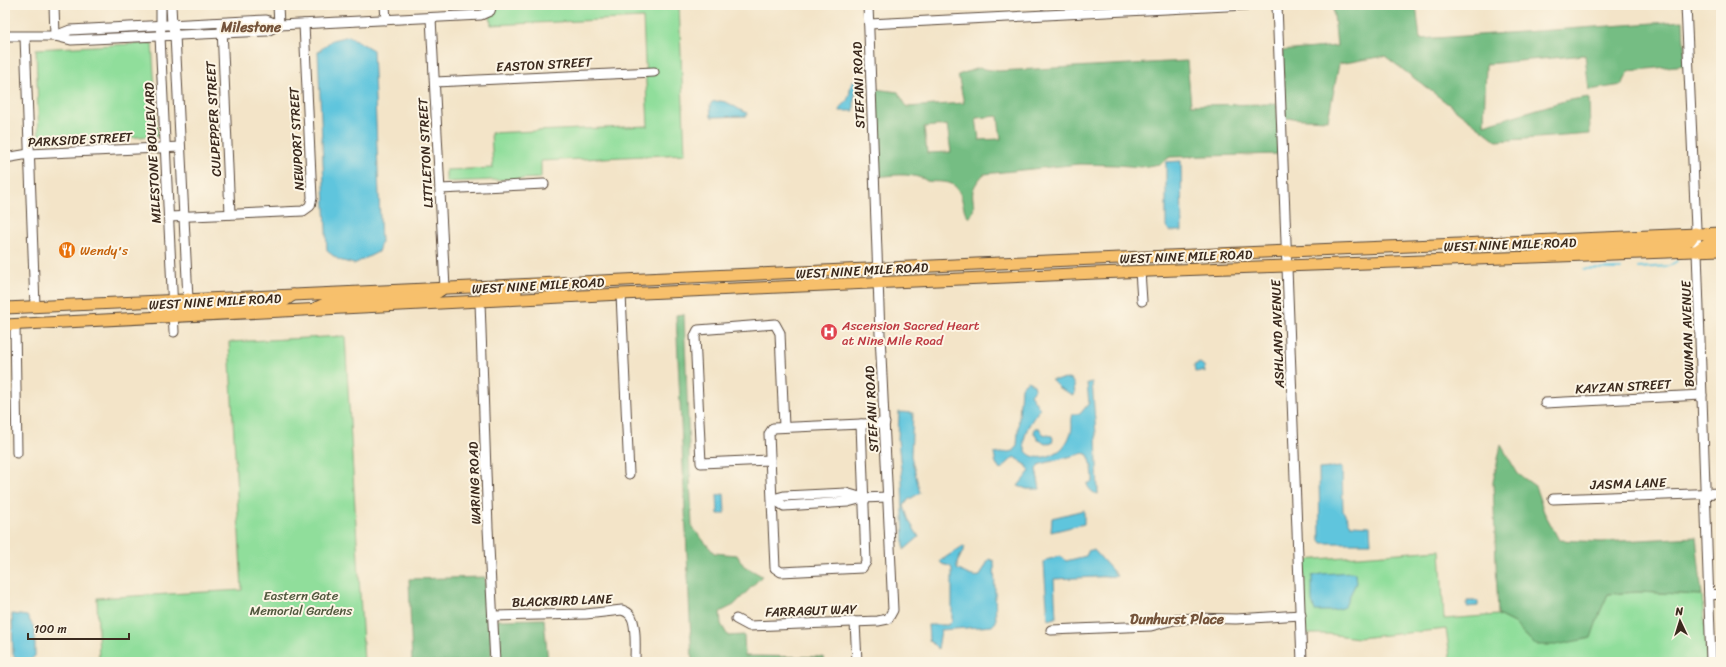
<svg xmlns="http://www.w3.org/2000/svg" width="1726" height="667" font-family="Sriracha,sans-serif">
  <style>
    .green { fill: #90de9b; stroke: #66845c }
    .forest { fill: #74bd83; stroke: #587450; fill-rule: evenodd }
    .water { fill: #5fc5dd; stroke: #4d787e }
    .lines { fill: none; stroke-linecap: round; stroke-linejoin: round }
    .stream { stroke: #5fc5dd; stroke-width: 2 }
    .minor-casing { stroke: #574638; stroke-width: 11 }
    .major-casing { stroke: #574638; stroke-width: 13 }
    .minor { stroke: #fff; stroke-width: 9 }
    .major { stroke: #f7c06c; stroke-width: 11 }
    .labels { text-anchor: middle; stroke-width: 4; stroke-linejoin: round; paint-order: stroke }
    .street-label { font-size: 13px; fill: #3b2a1e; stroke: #fcf5e5 }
    .food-label { font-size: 13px; fill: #c56008; stroke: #fcf5e5; text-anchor: start }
    .health-label { font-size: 13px; fill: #be3a42; stroke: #fcf5e5; text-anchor: start }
    .park-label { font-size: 13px; fill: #50573d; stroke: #fcf5e5 }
    .neighbourhood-label { font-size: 14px; font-weight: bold; fill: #75543b; stroke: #fcf5e5 }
  </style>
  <rect width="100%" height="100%" fill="#fcf5e5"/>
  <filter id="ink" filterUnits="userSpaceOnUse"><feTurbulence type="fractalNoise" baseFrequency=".025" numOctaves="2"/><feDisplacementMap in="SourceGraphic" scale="8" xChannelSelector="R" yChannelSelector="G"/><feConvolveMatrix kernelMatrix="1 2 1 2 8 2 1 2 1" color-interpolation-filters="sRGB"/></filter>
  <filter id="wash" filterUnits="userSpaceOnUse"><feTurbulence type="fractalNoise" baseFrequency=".012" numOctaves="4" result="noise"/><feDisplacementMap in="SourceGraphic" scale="16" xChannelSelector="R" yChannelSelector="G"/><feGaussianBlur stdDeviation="0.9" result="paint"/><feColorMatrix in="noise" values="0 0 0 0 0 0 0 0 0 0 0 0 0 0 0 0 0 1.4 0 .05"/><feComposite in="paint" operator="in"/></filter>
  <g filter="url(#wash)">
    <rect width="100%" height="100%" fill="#f3e4c8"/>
    <g class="green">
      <polygon points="497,5 679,5 685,154 541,161 541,178 446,182 446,170 493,168 491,133 648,126 643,18 491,25 490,16"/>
      <polygon points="152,43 158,136 39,142 36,49"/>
      <polygon points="345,336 364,662 99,662 97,598 242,590 229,342"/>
      <polygon points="1440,550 1444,619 1498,615 1514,623 1535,645 1600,612 1608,594 1638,592 1702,595 1707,662 1451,662 1446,629 1358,638 1328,634 1305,634 1304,560"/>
    </g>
    <g class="forest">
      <polygon points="1333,5 1416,5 1420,39 1683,21 1685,65 1629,71 1622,85 1589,90 1585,55 1486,64 1484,125 1564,101 1589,97 1590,134 1497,141 1385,56 1339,64 1328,120 1285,118 1282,51 1337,46"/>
      <path d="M 1187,61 L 1191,105 L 1277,104 L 1279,154 L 1170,157 L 1160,164 L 1141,167 L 1117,165 L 1079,164 L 984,174 C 980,178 975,184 973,190 C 971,202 978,207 969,218 C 962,211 964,199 958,190 C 952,179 937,183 927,181 C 925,180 923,178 921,178 C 908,173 891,175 878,177 L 875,89 L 898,92 L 907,107 L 964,103 L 958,75 L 978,68 L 998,71 ZM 998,116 L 1001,139 L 979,140 L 976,118 ZM 947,125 L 951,152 L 927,153 L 924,127 Z"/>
      <polygon points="684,314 692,527 714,553 737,555 744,566 762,576 734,605 720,612 721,624 728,636 744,635 745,656 823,657 824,662 692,662 676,315"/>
      <polygon points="1501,445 1518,474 1535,486 1544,512 1559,540 1602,542 1696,537 1702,595 1638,592 1608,594 1600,612 1591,638 1556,645 1535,645 1514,623 1498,615 1493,482"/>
      <polygon points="485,577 486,619 490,619 492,662 412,662 409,579"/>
      <polygon points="544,619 548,662 499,662 497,620"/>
    </g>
    <g class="water">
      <polygon points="349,36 373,50 381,243 378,252 354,264 339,260 327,251 318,52 332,40"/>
      <path d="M 854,80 L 857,83 L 854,101 L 854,111 L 840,111 L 840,108 C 854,97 847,88 854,80 Z"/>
      <path d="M 720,101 C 731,102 736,109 747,113 L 747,116 L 711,117 L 710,105 L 712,102 Z"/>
      <polygon points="1181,161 1182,231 1169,231 1166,225 1166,162"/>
      <polygon points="1200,363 1204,366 1205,373 1202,371 1195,372 1194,365"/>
      <polygon points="1071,379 1074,385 1075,394 1073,395 1059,388 1051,380"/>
      <path d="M 1028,381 L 1034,385 L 1035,389 L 1030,394 L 1040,409 C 1034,417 1027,426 1025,436 C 1019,459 1042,462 1057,452 C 1063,449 1068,441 1070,435 C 1074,427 1070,422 1073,414 L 1080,414 L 1089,403 L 1087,383 L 1092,382 L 1096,434 L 1098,494 C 1094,494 1088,489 1087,484 L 1093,481 C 1093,472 1092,463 1088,455 L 1084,453 L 1041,464 L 1036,469 L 1040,489 L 1027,489 L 1018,486 L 1030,471 L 1026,465 L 1014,457 L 1000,470 L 996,464 L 994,454 L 1014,451 L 1017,446 L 1021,388 L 1024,384 Z"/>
      <polygon points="899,412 913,413 911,456 920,493 908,500 904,506 909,521 919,537 904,550 902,479 898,440"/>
      <polygon points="1035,428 1039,428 1043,434 1052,436 1053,439 1052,443 1049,444 1038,440 1034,433"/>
      <polygon points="1342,467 1343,511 1351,525 1370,526 1371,543 1322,543 1320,540 1319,469"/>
      <polygon points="724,494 725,514 718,514 717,495"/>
      <polygon points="1084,510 1084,524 1051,532 1052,518"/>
      <path d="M 963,546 L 965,547 L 957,563 L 957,569 C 965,573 972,578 980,576 L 989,559 L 994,561 L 996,622 L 992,626 L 941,630 L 938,649 L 929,640 L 928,625 L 948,625 L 952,621 L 952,569 L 950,566 L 942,564 L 940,561 Z"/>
      <polygon points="1089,550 1094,550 1117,576 1054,579 1056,618 1048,620 1044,563 1046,560 1061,556 1066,561 1086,556"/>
      <polygon points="1352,572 1355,574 1356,583 1344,607 1332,611 1315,611 1312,602 1312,576 1322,574"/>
      <polygon points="1467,601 1478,601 1478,606 1467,607"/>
      <path d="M 12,614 L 27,616 L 35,629 L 35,656 C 28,663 23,662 15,658 L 13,654 Z"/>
    </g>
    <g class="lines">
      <g class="stream">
        <polyline points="1638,268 1669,266 1677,261"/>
        <polyline points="1584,269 1621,269"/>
      </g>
    </g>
  </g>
  <g filter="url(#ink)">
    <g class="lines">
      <g class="minor-casing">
        <g id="minor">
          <polyline points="54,5 55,36"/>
          <polyline points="161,5 161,26 160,36 174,332"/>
          <polyline points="171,5 172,25 175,35 188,299"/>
          <polyline points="278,5 279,25"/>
          <polyline points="385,5 386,20"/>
          <polyline points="1277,5 1302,662"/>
          <polyline points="1686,5 1697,251 1711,662"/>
          <polyline points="431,18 445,288"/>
          <polyline points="869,24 1247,5"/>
          <polyline points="222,28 230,214"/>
          <polyline points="5,36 55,36 70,30 266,20 279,25"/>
          <polyline points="55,36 71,40 267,31 279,25 481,15 490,11 492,5"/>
          <polyline points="25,37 35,306"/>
          <polyline points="435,82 654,72"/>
          <polyline points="5,158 29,154 180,147"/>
          <polyline points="440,189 544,184"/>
          <polyline points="169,217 303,211 310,206 312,198 304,24"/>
          <polyline points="1140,271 1142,301"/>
          <polyline points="621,294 629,474"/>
          <polyline points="480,302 488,528 495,662"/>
          <polyline points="15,325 17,453"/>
          <polyline points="1545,403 1702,395"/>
          <polygon points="861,424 866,562 862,568 781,572 775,568 769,434 773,428"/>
          <polyline points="861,424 885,423"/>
          <polyline points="770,460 701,463 695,336 698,330 775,324 780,333 784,427"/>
          <polyline points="863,498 846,493 784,496 773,499 784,506 848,502 863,498 887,497"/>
          <polyline points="1553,499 1721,493"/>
          <polyline points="1709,595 1721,594"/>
          <path d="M 493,616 L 586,614 L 622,610 C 625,611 628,612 630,615 C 637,622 635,652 635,662"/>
          <polyline points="736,619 749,626 878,621 888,619 893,610 880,334 868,5"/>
          <polyline points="855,622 857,662"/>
          <polyline points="1051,630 1151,626 1174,620 1193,618 1236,619 1301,615"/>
        </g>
      </g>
      <g class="major-casing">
        <g id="major">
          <path d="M 1697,251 C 1705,244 1710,241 1721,240"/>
          <polyline points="1547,256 1560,247 1682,243 1690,240 1695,233"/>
          <polyline points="483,299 488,295 516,292"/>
          <polyline points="5,308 976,264 1721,233"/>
          <polyline points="316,308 331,301 422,297 435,294 441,290"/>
          <path d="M 158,311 C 171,310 179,308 188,299"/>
          <polyline points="178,312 193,308 280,304 293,295"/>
          <polyline points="5,325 621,294 1096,273 1721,250"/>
        </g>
      </g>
      <use href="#minor" class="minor"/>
      <use href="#major" class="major"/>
    </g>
  </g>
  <defs>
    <g id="restaurant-disc" transform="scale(0.9)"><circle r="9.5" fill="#e8710a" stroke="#fcf5e5"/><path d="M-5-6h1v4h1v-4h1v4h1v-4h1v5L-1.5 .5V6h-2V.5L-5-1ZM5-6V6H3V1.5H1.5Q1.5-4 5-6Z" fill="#fff"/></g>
    <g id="hospital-disc" transform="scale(0.9)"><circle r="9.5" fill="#e0444e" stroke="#fcf5e5"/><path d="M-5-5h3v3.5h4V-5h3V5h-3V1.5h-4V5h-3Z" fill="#fff"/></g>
  </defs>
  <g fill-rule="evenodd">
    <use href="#restaurant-disc" x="67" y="250"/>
    <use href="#hospital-disc" x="829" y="332"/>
  </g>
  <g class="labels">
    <g class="street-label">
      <text transform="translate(544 64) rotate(-3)" y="5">EASTON STREET</text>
      <text transform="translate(858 85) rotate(-92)" y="5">STEFANI ROAD</text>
      <text transform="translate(213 119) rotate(-93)" y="5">CULPEPPER STREET</text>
      <text transform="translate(80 139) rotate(-3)" y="5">PARKSIDE STREET</text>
      <text transform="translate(296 139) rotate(-93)" y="5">NEWPORT STREET</text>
      <text transform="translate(152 153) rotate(-93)" y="5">MILESTONE BOULEVARD</text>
      <text transform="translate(425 153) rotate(-93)" y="5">LITTLETON STREET</text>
      <text transform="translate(1510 244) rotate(-2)" y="5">WEST NINE MILE ROAD</text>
      <text transform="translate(1186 256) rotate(-2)" y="5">WEST NINE MILE ROAD</text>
      <text transform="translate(862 270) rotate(-3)" y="5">WEST NINE MILE ROAD</text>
      <text transform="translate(538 285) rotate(-3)" y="5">WEST NINE MILE ROAD</text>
      <text transform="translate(215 301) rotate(-3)" y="5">WEST NINE MILE ROAD</text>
      <text transform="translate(1277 334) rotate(-92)" y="5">ASHLAND AVENUE</text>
      <text transform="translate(1687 334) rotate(-92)" y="5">BOWMAN AVENUE</text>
      <text transform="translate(1623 386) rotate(-3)" y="5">KAYZAN STREET</text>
      <text transform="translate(871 409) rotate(-93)" y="5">STEFANI ROAD</text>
      <text transform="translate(474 483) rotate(-92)" y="5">WARING ROAD</text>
      <text transform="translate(1628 483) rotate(-2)" y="5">JASMA LANE</text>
      <text transform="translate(562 600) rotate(-2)" y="5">BLACKBIRD LANE</text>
      <text transform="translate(811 610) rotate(-2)" y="5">FARRAGUT WAY</text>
    </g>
    <g class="food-label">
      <text x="80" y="255">Wendy's</text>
    </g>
    <g class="health-label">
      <text x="842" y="330">Ascension Sacred Heart<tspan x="842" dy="15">at Nine Mile Road</tspan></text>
    </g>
    <g class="park-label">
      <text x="301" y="600">Eastern Gate<tspan x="301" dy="15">Memorial Gardens</tspan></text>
    </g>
    <g class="neighbourhood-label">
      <text x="251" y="32">Milestone</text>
      <text x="1177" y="624">Dunhurst Place</text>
    </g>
  </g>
  <rect width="1726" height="667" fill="none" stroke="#fcf5e5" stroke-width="20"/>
  <g transform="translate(1680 621) rotate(356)" stroke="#fcf5e5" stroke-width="3" paint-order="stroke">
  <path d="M0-3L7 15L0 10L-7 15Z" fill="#3b2a1e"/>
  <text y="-6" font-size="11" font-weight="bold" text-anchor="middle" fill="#3b2a1e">N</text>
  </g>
  <path d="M28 633v6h101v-6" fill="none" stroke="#3b2a1e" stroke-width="2"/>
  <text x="34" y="633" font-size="12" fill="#3b2a1e" stroke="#fcf5e5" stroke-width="3" paint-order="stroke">100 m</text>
</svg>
